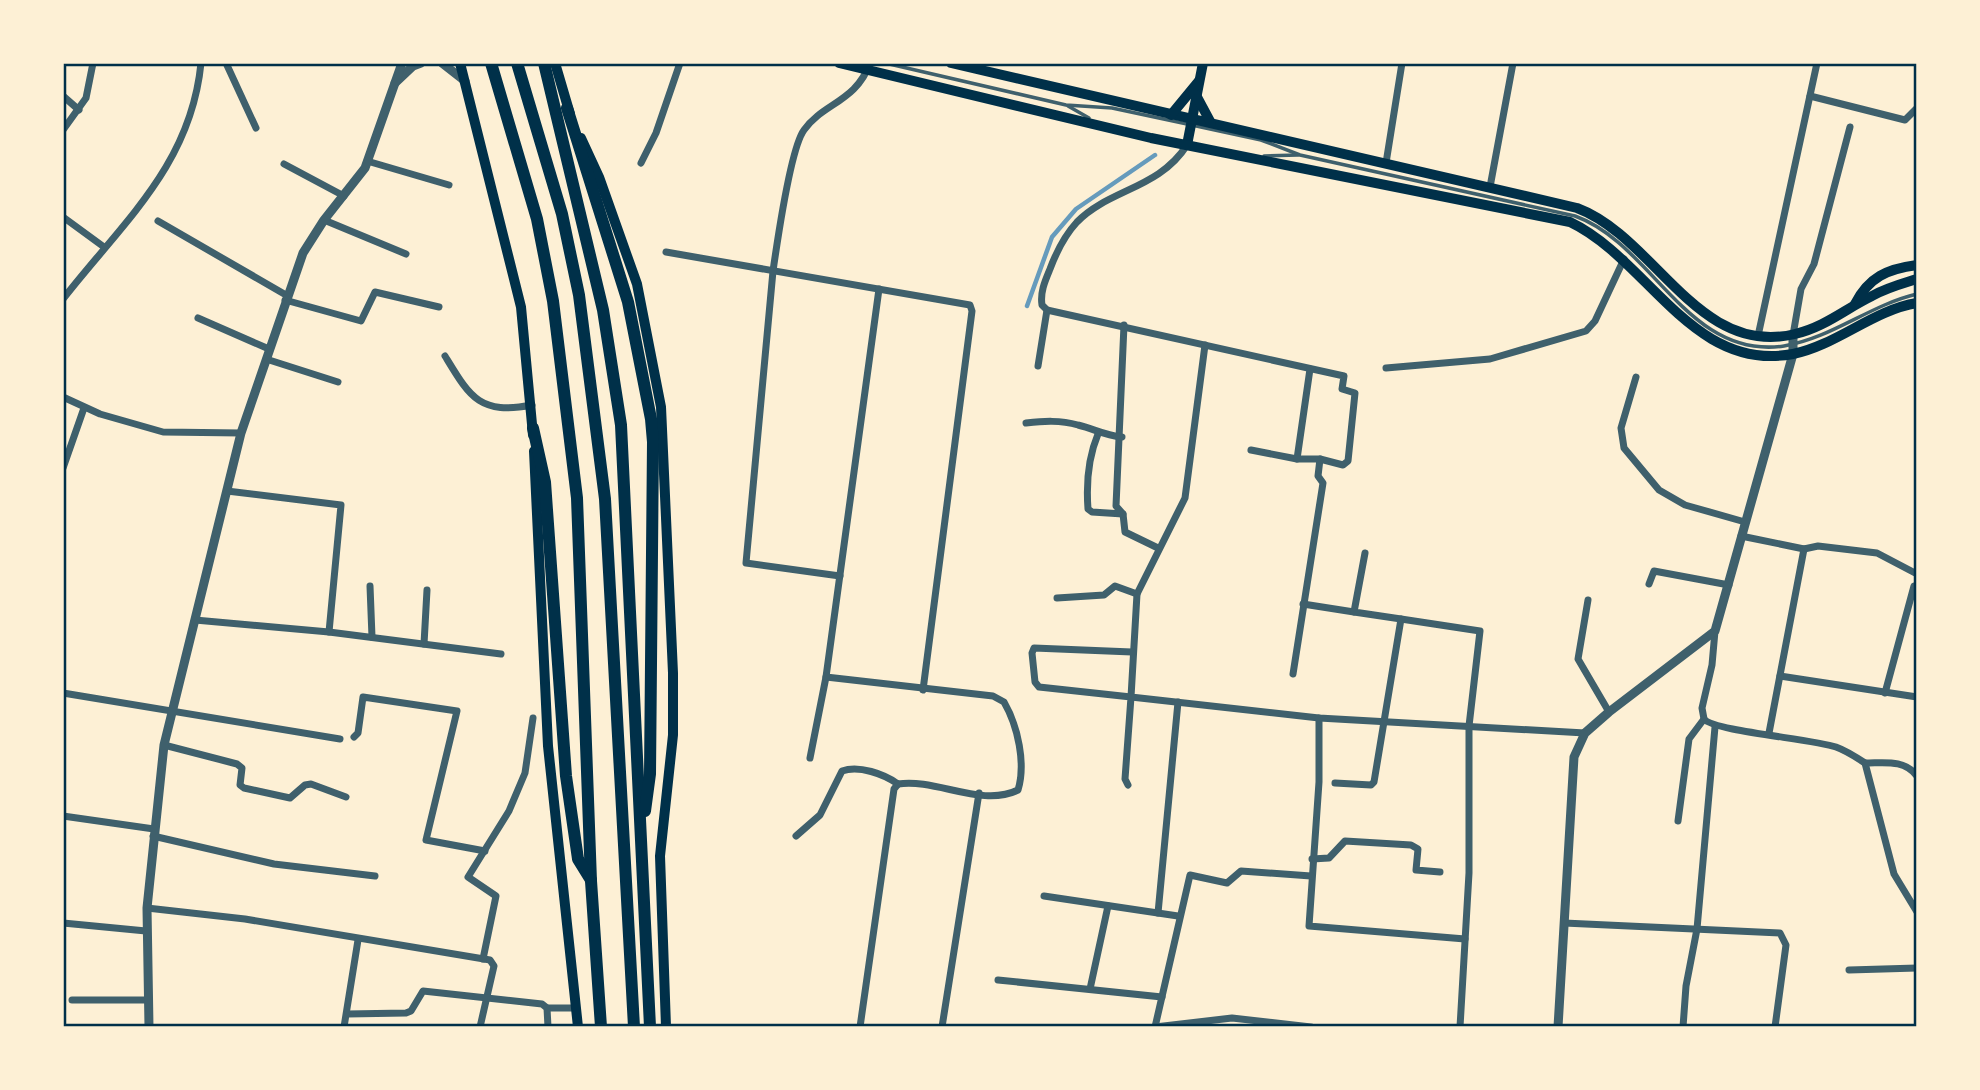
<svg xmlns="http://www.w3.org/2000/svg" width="1980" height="1090" font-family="Arial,sans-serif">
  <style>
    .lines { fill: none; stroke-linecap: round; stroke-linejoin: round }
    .stream { stroke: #669bbc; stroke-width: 4.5 }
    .service { stroke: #3f606c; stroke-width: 3.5 }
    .minor { stroke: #3f606c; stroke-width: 7 }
    .tertiary { stroke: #3f606c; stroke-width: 9 }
    .secondary { stroke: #003049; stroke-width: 10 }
    .primary { stroke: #003049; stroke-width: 10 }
    .motorway { stroke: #003049; stroke-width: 12 }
    .neatline { fill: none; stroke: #003049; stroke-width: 2.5 }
  </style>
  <rect width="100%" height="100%" fill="#fdf0d5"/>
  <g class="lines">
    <polyline class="stream" points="1027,306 1052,237 1076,209 1155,155"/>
    <g class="service">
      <path d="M 885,63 L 1066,105 L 1112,108 L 1187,124 L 1261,140 L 1300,155 L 1575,216 C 1653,244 1687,360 1784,346 C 1832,338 1870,305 1917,294"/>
      <polyline points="1068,106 1089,118"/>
      <polyline points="1264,156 1298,155"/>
    </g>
    <g class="minor">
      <polyline points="226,63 256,128"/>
      <polyline points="63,96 79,110"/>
      <polyline points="1810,96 1905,120 1917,108"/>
      <polyline points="63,130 86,98 93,63"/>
      <path d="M 1187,145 C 1159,189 1109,189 1077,222 C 1065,235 1056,253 1050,269 C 1045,281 1040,292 1042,305 L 1047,310 L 1344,376 L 1342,389 L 1355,393 L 1348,461 L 1343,465 L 1320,459"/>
      <polyline points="367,161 449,185"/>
      <polyline points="641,163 656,133 680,63"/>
      <polyline points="1386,163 1402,63"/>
      <polyline points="284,164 344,196"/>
      <polyline points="1490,187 1513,63"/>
      <polyline points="63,217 104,247"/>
      <polyline points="324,220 406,254"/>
      <polyline points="158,221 286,295"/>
      <polyline points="666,252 970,305 972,311 923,690"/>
      <path d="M 63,299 C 123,222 191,165 201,63"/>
      <polyline points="285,300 361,321 375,292 439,307"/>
      <polyline points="198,318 269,349"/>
      <polyline points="1124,325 1116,506 1123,514 1125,532 1158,548"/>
      <polyline points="1793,335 1801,289 1814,264 1850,127"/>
      <polyline points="1758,336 1817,63"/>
      <polyline points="1205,345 1185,498 1137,594 1131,697 1319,718 1585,733"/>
      <path d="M 445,356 C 470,397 479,415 532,405"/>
      <polyline points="266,359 338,382"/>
      <polyline points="1038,366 1047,310"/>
      <polyline points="1386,368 1490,359 1586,331 1595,321 1624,259"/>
      <polyline points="1636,377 1621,428 1624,448 1659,490 1685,505 1745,522"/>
      <polyline points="63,397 100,414 163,432 241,433"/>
      <path d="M 1026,423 C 1044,421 1060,420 1078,425 C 1095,429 1103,435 1122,437"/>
      <path d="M 1098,434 C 1088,458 1086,482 1088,509 L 1092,512 L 1123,514"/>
      <polyline points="1251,450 1297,459 1320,459 1318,476 1323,483 1293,674"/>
      <polyline points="1297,459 1310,369"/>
      <polyline points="63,468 84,408"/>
      <polyline points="227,491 341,505 329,632"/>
      <polyline points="1741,536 1804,549 1818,546 1877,553 1917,574"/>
      <path d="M 840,576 L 746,563 L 773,271 C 777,244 790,149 804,130 C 823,103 856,102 870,63"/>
      <polyline points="1649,584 1654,571 1729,585"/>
      <polyline points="370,586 372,637"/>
      <polyline points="1057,598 1104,595 1115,586 1137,594"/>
      <polyline points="1588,600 1578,659 1609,712"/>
      <polyline points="1303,604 1354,612"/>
      <polyline points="1401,619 1480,631 1469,726 1469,873 1460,1027"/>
      <polyline points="195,620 329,632 501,654"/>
      <path d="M 1715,631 L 1712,665 L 1702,708 L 1704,719 C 1713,731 1812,739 1836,747 C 1847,751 1856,757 1865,763 L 1894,874 L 1917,912"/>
      <polyline points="424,644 427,590"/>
      <polyline points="1780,676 1917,697"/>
      <path d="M 826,677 L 993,696 L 1004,702 C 1018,726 1026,764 1018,790 C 982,808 936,778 898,784"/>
      <polyline points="63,693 340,739"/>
      <polyline points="1885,693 1914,586"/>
      <polyline points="1319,718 1319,782 1309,926 1465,939"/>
      <polyline points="1769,733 1804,549"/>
      <polyline points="354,737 358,733 363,697 457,711 426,840 485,851"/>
      <polyline points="164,745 237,764 242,768 240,785 244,788 290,798 305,785 311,784 346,797"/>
      <polyline points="810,758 826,677 879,289"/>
      <path d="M 1865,763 C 1885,763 1904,759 1917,776"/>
      <polyline points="1335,783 1371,785 1374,782 1401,619 1354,612 1365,553"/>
      <polyline points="1128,785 1125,779 1131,697 1039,687 1035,682 1032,653 1034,648 1132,652"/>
      <polyline points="63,816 154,829"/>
      <polyline points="1678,821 1689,739 1704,719"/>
      <polyline points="153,836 274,864 375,876"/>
      <path d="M 796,836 L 820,815 L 842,771 C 859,765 884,774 898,784"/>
      <polyline points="1312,859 1329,858 1345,841 1411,845 1418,849 1416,870 1440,872"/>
      <polyline points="1044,896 1178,916"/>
      <polyline points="147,908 245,919 490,960 494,966 480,1027"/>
      <polyline points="1158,913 1178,702"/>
      <polyline points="63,923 146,931"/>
      <polyline points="1564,923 1780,933 1786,945 1775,1027"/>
      <polyline points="483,959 496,896 468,877 509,811 525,773 533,718"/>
      <polyline points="1849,970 1917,968"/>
      <polyline points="998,980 1162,997"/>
      <polyline points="1090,989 1108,906"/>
      <polyline points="72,1000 147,1000"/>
      <polyline points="547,1008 576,1008"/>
      <polyline points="347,1014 406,1013 411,1011 423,991 542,1004 547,1008 548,1027"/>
      <polyline points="344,1027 358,940"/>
      <polyline points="860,1027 894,789 898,784"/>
      <polyline points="942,1027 979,793"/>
      <polyline points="1311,1027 1232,1018 1155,1027 1190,875 1227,883 1241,871 1311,876"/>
      <polyline points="1683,1027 1686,986 1697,929 1715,727"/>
    </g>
    <g class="tertiary">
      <polyline points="442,63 465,81"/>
      <polyline points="395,83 413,66 421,63"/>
      <polyline points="149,1027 147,908 164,745 241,433 303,253 324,220 365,168 402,63"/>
      <polyline points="1558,1027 1574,757 1585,733 1609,712 1715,631 1793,354 1793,335"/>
    </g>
    <polyline class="secondary" points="1187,145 1203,63"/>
    <g class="primary">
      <polyline points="460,63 521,307 533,435"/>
      <polyline points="555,63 570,114"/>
      <path d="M 839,63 L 1151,138 L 1570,222 C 1648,259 1692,373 1793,354 C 1837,345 1873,310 1917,303"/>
      <path d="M 951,63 L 1577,208 C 1655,237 1698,358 1795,334 C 1825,327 1845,309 1872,296 C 1886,288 1901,284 1917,279"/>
      <polyline points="1196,95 1211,123"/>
      <polyline points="1171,115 1199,81"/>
      <polyline points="581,138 599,177 637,284 661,407 673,673 673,735 660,856 666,1027"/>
      <path d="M 1855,304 C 1869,277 1887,269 1917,265"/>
      <polyline points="534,451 548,746 578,1027"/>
    </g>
    <g class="motorway">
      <polyline points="491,63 537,219 553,301 577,498 591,881 601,1027"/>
      <polyline points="517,63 562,214 579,295 605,499 634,1027"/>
      <polyline points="544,63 603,310 621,425 650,1027"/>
      <polyline points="567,108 628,302 651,419 653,442 650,774 645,811"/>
      <polyline points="533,428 545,482 566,776 578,859 591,880"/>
    </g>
  </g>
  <rect width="1980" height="1090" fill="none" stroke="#fdf0d5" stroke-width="130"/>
  <rect x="65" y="65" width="1850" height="960" class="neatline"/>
</svg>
